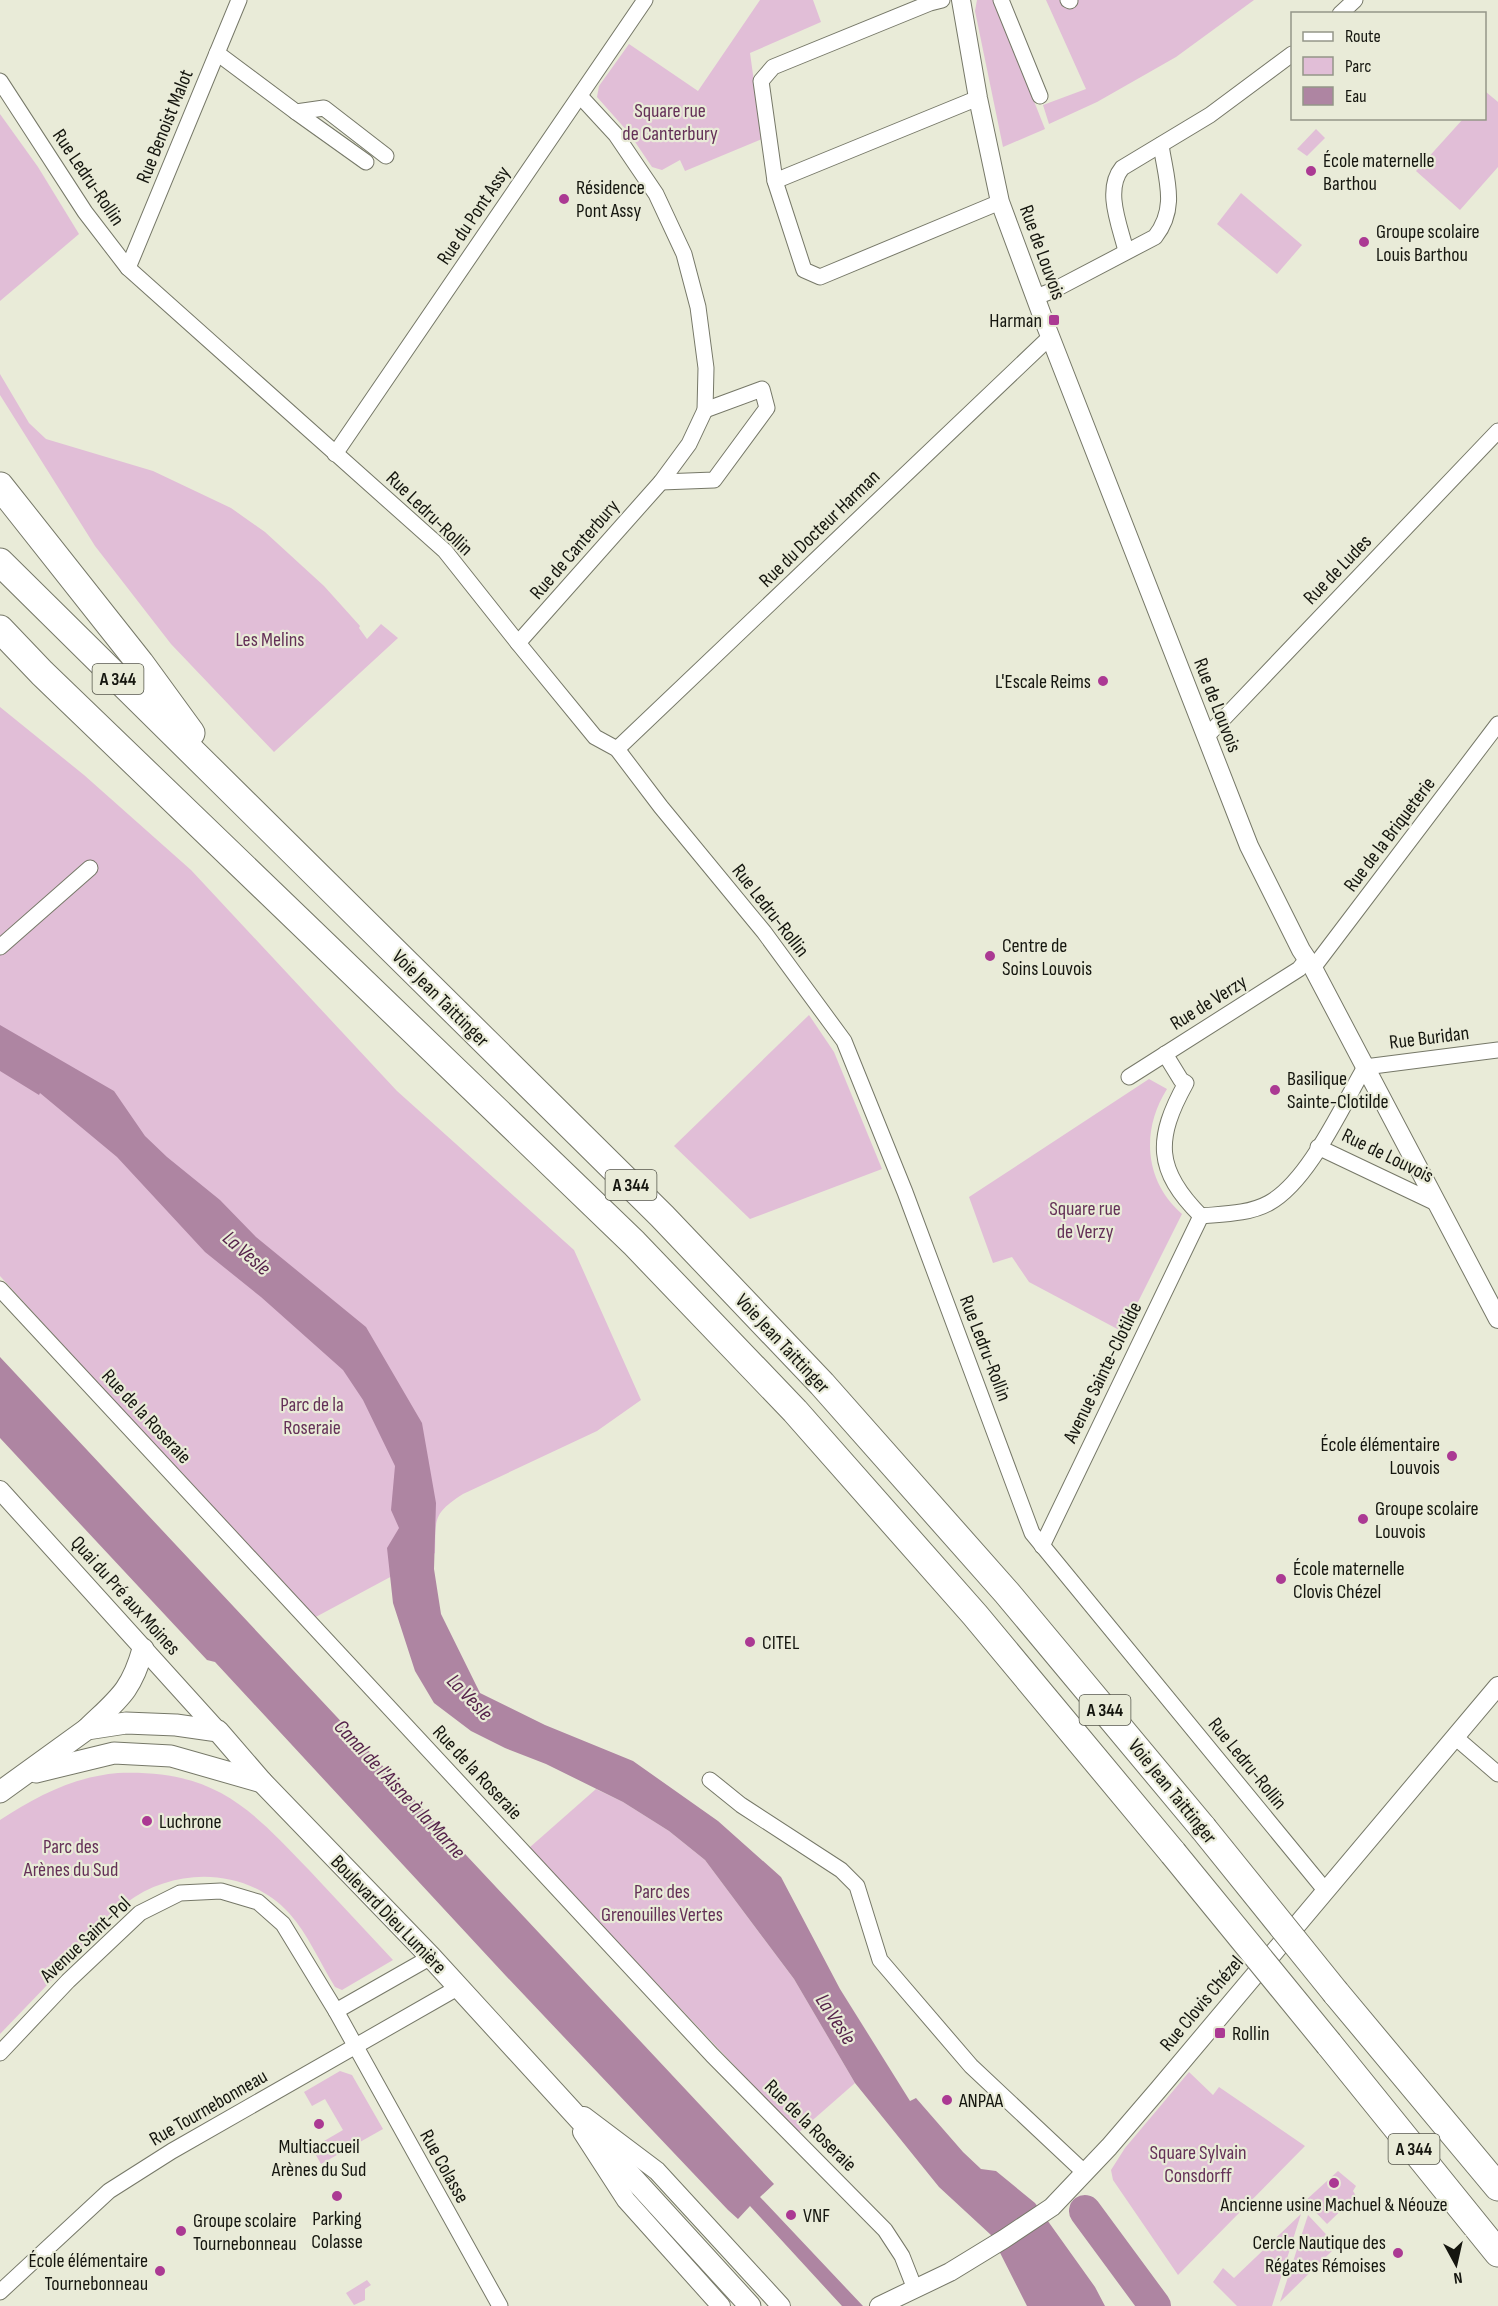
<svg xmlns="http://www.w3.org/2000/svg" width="1498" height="2306" font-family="'Sofia Sans Condensed',sans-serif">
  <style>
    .green { fill: #e1bed7 }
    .water { fill: #ae85a2 }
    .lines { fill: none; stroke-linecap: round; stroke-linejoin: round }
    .river { stroke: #ae85a2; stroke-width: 32 }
    .minor-casing { stroke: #767868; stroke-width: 17 }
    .tertiary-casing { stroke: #767868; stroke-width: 20 }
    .secondary-casing { stroke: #767868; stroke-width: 23 }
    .motorway-casing { stroke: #767868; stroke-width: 29 }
    .minor { stroke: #fff; stroke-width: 15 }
    .tertiary { stroke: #fff; stroke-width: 18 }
    .secondary { stroke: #fff; stroke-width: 21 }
    .motorway { stroke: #fff; stroke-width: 27 }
    .motorway-bridge-casing { stroke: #767868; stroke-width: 29; stroke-linecap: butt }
    .motorway-bridge { stroke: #fff; stroke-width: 27 }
    .poi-dot { fill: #ab3993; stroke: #e9ebd8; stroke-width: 2 }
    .labels { text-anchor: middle; stroke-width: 4.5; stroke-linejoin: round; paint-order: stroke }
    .shield { fill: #e9ebd8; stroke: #55564b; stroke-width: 1.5 }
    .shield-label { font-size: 18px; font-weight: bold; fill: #15160f }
    .park-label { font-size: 20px; fill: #643057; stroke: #e9ebd8 }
    .street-label { font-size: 20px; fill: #15160f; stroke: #e9ebd8 }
    .poi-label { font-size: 20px; fill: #15160f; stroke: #e9ebd8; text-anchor: start }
    .water-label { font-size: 21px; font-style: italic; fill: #56234b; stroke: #e9ebd8 }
  </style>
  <rect width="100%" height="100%" fill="#e9ebd8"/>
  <g class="green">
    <polygon points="760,0 813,0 821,22 750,53 762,139 685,171 680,160 662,170 652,167 629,133 597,97 599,86 629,44 698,91"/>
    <polygon points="977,0 994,0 1045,129 1003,147 975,11"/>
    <polygon points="1046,0 1254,0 1176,57 1097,102 1049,124 1043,105 1086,89"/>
    <polygon points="1486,92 1498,102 1498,167 1460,210 1416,171 1463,119 1484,118 1485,94"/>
    <polygon points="0,114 38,167 79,234 0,301"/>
    <polygon points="1316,129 1325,138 1307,156 1297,149"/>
    <polygon points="1241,193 1302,245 1277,274 1217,224"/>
    <polygon points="0,374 29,423 46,439 153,471 231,508 265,532 324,586 360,626 359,628 367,639 381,624 398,638 274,752 171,644 95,546 0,395"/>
    <path d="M 0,707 L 84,775 L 191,870 L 397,1091 L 574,1250 L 641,1400 L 597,1431 L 463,1494 C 432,1514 436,1519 435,1553 L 312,1619 L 0,1276 Z"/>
    <polygon points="809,1015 834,1052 882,1169 750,1219 674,1146"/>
    <path d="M 1149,1079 L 1167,1089 C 1141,1130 1144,1181 1182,1214 L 1123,1332 L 1029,1282 L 1012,1257 L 993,1263 L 969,1197 Z"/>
    <path d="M 118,1773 C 214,1770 247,1805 309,1870 C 337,1900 365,1930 393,1960 L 342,1990 L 335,1987 C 320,1963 308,1934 289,1913 C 246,1867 175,1866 126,1903 L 0,2034 L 0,1820 C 37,1796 73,1777 118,1773 Z"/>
    <polygon points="596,1789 623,1802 669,1831 705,1860 794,1979 855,2083 798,2133 529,1848"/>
    <polygon points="340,2071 352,2075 383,2129 321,2164 312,2148 343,2130 325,2099 312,2106 304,2092"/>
    <polygon points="1189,2072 1213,2095 1219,2087 1305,2146 1178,2275 1113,2180 1111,2170 1125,2148"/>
    <polygon points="1338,2171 1356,2186 1353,2191 1356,2196 1327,2224 1305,2201"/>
    <polygon points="1301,2214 1272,2306 1237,2306 1213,2282 1223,2268 1234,2278"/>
    <polygon points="1308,2215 1337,2246 1280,2302"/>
    <polygon points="367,2280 371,2285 365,2289 365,2300 354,2305 346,2293"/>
  </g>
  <g class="water">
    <polygon points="0,1025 114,1091 145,1136 167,1157 220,1200 256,1237 366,1327 422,1423 436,1503 434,1569 441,1614 480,1693 545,1725 633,1761 718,1821 781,1877 840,1989 910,2101 916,2098 963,2152 981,2169 996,2171 1035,2203 1095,2287 1105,2306 1027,2306 991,2235 939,2187 855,2083 794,1979 705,1860 669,1831 623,1802 546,1764 505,1748 471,1731 434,1703 415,1671 393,1603 387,1548 399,1528 391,1510 395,1466 363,1400 343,1370 261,1297 205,1252 117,1157 40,1093 39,1095 0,1071"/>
    <polygon points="0,1357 774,2184 760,2197 863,2306 842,2306 750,2206 738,2219 728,2210 506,1976 215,1662 207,1660 0,1438"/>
  </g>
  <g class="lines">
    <polyline class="river" points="1085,2211 1155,2306"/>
    <g class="minor-casing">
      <g id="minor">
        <polyline points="942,0 930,3 773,67 761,81 775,181 804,270 820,277 1000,202"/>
        <polyline points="1001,0 1040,96"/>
        <polyline points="1068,0 1070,1"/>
        <polyline points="1340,14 1355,0"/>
        <polyline points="217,53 296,112 324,108 386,156"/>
        <polyline points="0,81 85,212 128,268 445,551 518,643 595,737 617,749 661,807 764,932 844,1041 905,1192 1032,1533 1325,1890"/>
        <polyline points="296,112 366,162"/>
        <polyline points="775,181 978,98"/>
        <path d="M 1126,251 C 1120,226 1104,190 1122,168 L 1210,115 L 1292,54"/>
        <polyline points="128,268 239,0"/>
        <path d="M 1036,297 L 1054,290 L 1155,237 C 1178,208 1166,179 1161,145"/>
        <polyline points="335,454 645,0"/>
        <polyline points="661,482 714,480 767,408 762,389 705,410"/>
        <polyline points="518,643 661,482 689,444 705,410 706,368 698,307 684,254 656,194 616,135 580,96"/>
        <polyline points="1206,737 1498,431"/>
        <polyline points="617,749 1050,337"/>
        <polyline points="0,947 90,868"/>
        <polyline points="1313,968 1498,724"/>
        <path d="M 1165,1054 L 1181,1080 L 1186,1083 C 1155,1139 1155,1170 1201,1216 C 1223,1214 1249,1214 1269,1203 C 1309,1181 1342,1106 1365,1067 L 1498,1050"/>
        <polyline points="1129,1077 1299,969 1307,959"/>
        <polyline points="1318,1147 1438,1204"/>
        <polyline points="0,1289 712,2055 885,2230 902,2256 915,2289"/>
        <polyline points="1042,1546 1201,1216"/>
        <polyline points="1455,1737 1498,1774"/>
        <polyline points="710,1780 741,1805 841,1870 857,1886 880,1960 971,2066 1085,2173"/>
        <polyline points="336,2011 431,1957"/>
        <polyline points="0,2053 68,1981 140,1913 180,1893 221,1891 258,1902 283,1924 336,2011 500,2306"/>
        <polyline points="0,2292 109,2191 172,2151 459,1987"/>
      </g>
    </g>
    <g class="tertiary-casing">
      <g id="tertiary">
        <polyline points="961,0 978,98 1000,202 1046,326 1249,846 1301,950 1313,968 1498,1319"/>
        <polyline points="0,1490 218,1731"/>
        <polyline points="584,2116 657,2171 781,2306"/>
        <polyline points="582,2132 626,2200 721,2306"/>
        <polyline points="879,2306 950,2272 1004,2239 1052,2207 1109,2147 1158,2090 1498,1686"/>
      </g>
    </g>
    <g class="secondary-casing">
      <g id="secondary">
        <path d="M 87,1729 C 118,1699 131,1692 143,1649"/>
        <polyline points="36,1772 114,1753 171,1756 262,1782"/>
        <polyline points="0,1792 87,1729 126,1723 176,1725 218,1731 262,1782 431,1957 750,2306"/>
      </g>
    </g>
    <g class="motorway-casing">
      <g id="motorway">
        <polyline points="0,486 140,663 191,733"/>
        <polyline points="0,562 662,1216 822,1384 1007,1593 1203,1828"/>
        <polyline points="0,629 42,673 634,1243 795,1411 975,1615 1173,1853"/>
        <polyline points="1336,1993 1498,2187"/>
        <polyline points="1329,2044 1498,2253"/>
      </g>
    </g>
    <use href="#minor" class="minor"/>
    <use href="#tertiary" class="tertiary"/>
    <use href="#secondary" class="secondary"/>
    <use href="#motorway" class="motorway"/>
    <g class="motorway-bridge-casing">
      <g id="motorway-bridge">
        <polyline points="1203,1828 1336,1993"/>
        <polyline points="1173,1853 1329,2044"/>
      </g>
    </g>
    <use href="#motorway-bridge" class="motorway-bridge"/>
  </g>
  <g class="poi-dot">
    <circle cx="1311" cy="171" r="6"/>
    <circle cx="564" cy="199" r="6"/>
    <circle cx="1364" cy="242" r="6"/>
    <rect x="1048" y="314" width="12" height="12" rx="3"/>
    <circle cx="1103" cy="681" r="6"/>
    <circle cx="990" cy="956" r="6"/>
    <circle cx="1275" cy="1090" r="6"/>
    <circle cx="1452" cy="1456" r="6"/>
    <circle cx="1363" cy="1519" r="6"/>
    <circle cx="1281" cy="1579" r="6"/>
    <circle cx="750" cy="1642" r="6"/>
    <circle cx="147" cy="1821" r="6"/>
    <rect x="1214" y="2027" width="12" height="12" rx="3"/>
    <circle cx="947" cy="2100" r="6"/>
    <circle cx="319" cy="2124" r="6"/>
    <circle cx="1334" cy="2183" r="6"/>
    <circle cx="337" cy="2196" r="6"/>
    <circle cx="791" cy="2215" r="6"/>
    <circle cx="181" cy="2231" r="6"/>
    <circle cx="1398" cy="2253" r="6"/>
    <circle cx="160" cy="2271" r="6"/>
  </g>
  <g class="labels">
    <g class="shield">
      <rect x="92.5" y="664" width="51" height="30" rx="4.5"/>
      <rect x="605.5" y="1170" width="51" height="30" rx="4.5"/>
      <rect x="1079.5" y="1695" width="51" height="30" rx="4.5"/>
      <rect x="1388.5" y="2134" width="51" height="30" rx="4.5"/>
    </g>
    <g class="shield-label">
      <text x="118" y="685">A 344</text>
      <text x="631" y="1191">A 344</text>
      <text x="1105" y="1716">A 344</text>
      <text x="1414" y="2155">A 344</text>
    </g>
    <g class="park-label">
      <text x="670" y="117">Square rue<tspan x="670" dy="23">de Canterbury</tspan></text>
      <text x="270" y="646">Les Melins</text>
      <text x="1085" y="1215">Square rue<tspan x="1085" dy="23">de Verzy</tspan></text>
      <text x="312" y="1411">Parc de la<tspan x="312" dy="23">Roseraie</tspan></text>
      <text x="71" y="1853">Parc des<tspan x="71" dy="23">Arènes du Sud</tspan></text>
      <text x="662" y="1898">Parc des<tspan x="662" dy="23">Grenouilles Vertes</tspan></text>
      <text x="1198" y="2159">Square Sylvain<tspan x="1198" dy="23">Consdorff</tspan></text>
    </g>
    <g class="street-label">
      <text transform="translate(164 126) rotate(-68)" y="7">Rue Benoist Malot</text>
      <text transform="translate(89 177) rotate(56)" y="7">Rue Ledru-Rollin</text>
      <text transform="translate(473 215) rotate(-56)" y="7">Rue du Pont Assy</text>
      <text transform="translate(1043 252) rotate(70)" y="7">Rue de Louvois</text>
      <text transform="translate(430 513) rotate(44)" y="7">Rue Ledru-Rollin</text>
      <text transform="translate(819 528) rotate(-44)" y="7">Rue du Docteur Harman</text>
      <text transform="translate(574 549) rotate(-49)" y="7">Rue de Canterbury</text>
      <text transform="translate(1337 569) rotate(-46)" y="7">Rue de Ludes</text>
      <text transform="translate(1218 705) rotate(69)" y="7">Rue de Louvois</text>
      <text transform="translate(1389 834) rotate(-53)" y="7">Rue de la Briqueterie</text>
      <text transform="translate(771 910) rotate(52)" y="7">Rue Ledru-Rollin</text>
      <text transform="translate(441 998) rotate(45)" y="7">Voie Jean Taittinger</text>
      <text transform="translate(1208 1002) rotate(-32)" y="7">Rue de Verzy</text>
      <text transform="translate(1429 1037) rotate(-7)" y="7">Rue Buridan</text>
      <text transform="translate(1388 1155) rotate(26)" y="7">Rue de Louvois</text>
      <text transform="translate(783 1343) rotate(47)" y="7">Voie Jean Taittinger</text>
      <text transform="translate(986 1348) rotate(69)" y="7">Rue Ledru-Rollin</text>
      <text transform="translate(1102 1372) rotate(-64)" y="7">Avenue Sainte-Clotilde</text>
      <text transform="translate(147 1416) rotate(47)" y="7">Rue de la Roseraie</text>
      <text transform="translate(126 1595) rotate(48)" y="7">Quai du Pré aux Moines</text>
      <text transform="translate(1248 1763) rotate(51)" y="7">Rue Ledru-Rollin</text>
      <text transform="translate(478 1772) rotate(47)" y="7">Rue de la Roseraie</text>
      <text transform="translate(1173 1791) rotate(51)" y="7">Voie Jean Taittinger</text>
      <text transform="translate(389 1914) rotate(46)" y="7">Boulevard Dieu Lumière</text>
      <text transform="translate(85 1939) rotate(-43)" y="7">Avenue Saint-Pol</text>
      <text transform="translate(1201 2003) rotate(-50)" y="7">Rue Clovis Chézel</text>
      <text transform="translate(208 2107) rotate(-30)" y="7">Rue Tournebonneau</text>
      <text transform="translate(811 2125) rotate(45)" y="7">Rue de la Roseraie</text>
      <text transform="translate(445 2166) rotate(61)" y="7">Rue Colasse</text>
    </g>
    <g class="poi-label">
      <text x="1323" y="167">École maternelle<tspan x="1323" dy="23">Barthou</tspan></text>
      <text x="576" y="194">Résidence<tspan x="576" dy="23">Pont Assy</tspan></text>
      <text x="1376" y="238">Groupe scolaire<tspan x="1376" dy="23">Louis Barthou</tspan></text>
      <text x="1042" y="327" text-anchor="end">Harman</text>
      <text x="1091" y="688" text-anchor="end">L'Escale Reims</text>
      <text x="1002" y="952">Centre de<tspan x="1002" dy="23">Soins Louvois</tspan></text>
      <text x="1287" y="1085">Basilique<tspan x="1287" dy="23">Sainte-Clotilde</tspan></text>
      <text x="1440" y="1451" text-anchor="end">École élémentaire<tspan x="1440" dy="23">Louvois</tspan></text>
      <text x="1375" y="1515">Groupe scolaire<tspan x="1375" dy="23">Louvois</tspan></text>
      <text x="1293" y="1575">École maternelle<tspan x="1293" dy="23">Clovis Chézel</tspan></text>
      <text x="762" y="1649">CITEL</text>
      <text x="159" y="1828">Luchrone</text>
      <text x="1232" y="2040">Rollin</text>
      <text x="959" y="2107">ANPAA</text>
      <text x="319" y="2153" text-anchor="middle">Multiaccueil<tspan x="319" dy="23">Arènes du Sud</tspan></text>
      <text x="1334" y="2211" text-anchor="middle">Ancienne usine Machuel &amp; Néouze</text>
      <text x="803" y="2222">VNF</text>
      <text x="337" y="2225" text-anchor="middle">Parking<tspan x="337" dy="23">Colasse</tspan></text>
      <text x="193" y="2227">Groupe scolaire<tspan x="193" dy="23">Tournebonneau</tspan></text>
      <text x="1386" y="2249" text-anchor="end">Cercle Nautique des<tspan x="1386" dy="23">Régates Rémoises</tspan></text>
      <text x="148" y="2267" text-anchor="end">École élémentaire<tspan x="148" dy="23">Tournebonneau</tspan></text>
    </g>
    <g class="water-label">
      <text transform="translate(247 1253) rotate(41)" y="7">La Vesle</text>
      <text transform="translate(470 1697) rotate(46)" y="7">La Vesle</text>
      <text transform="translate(400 1789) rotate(47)" y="7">Canal de l'Aisne à la Marne</text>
      <text transform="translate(836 2019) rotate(57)" y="7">La Vesle</text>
    </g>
  </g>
  <rect x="1291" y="12" width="195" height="108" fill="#e9ebd8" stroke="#949688" stroke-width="1.5"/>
  <rect x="1303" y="32" width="30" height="9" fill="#ffffff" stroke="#949688" stroke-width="1.5"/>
  <text x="1345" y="42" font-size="18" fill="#15160f">Route</text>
  <rect x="1303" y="57" width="30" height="18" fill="#e1bed7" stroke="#949688" stroke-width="1.5"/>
  <text x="1345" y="72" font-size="18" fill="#15160f">Parc</text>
  <rect x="1303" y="87" width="30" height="18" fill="#ae85a2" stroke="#949688" stroke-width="1.5"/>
  <text x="1345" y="102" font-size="18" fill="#15160f">Eau</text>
  <g transform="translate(1456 2264) rotate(172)" stroke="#e9ebd8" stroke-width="4.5" paint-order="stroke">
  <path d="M0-4.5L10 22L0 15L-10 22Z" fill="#15160f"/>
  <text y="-9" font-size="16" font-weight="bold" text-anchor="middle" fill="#15160f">N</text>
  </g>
</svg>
